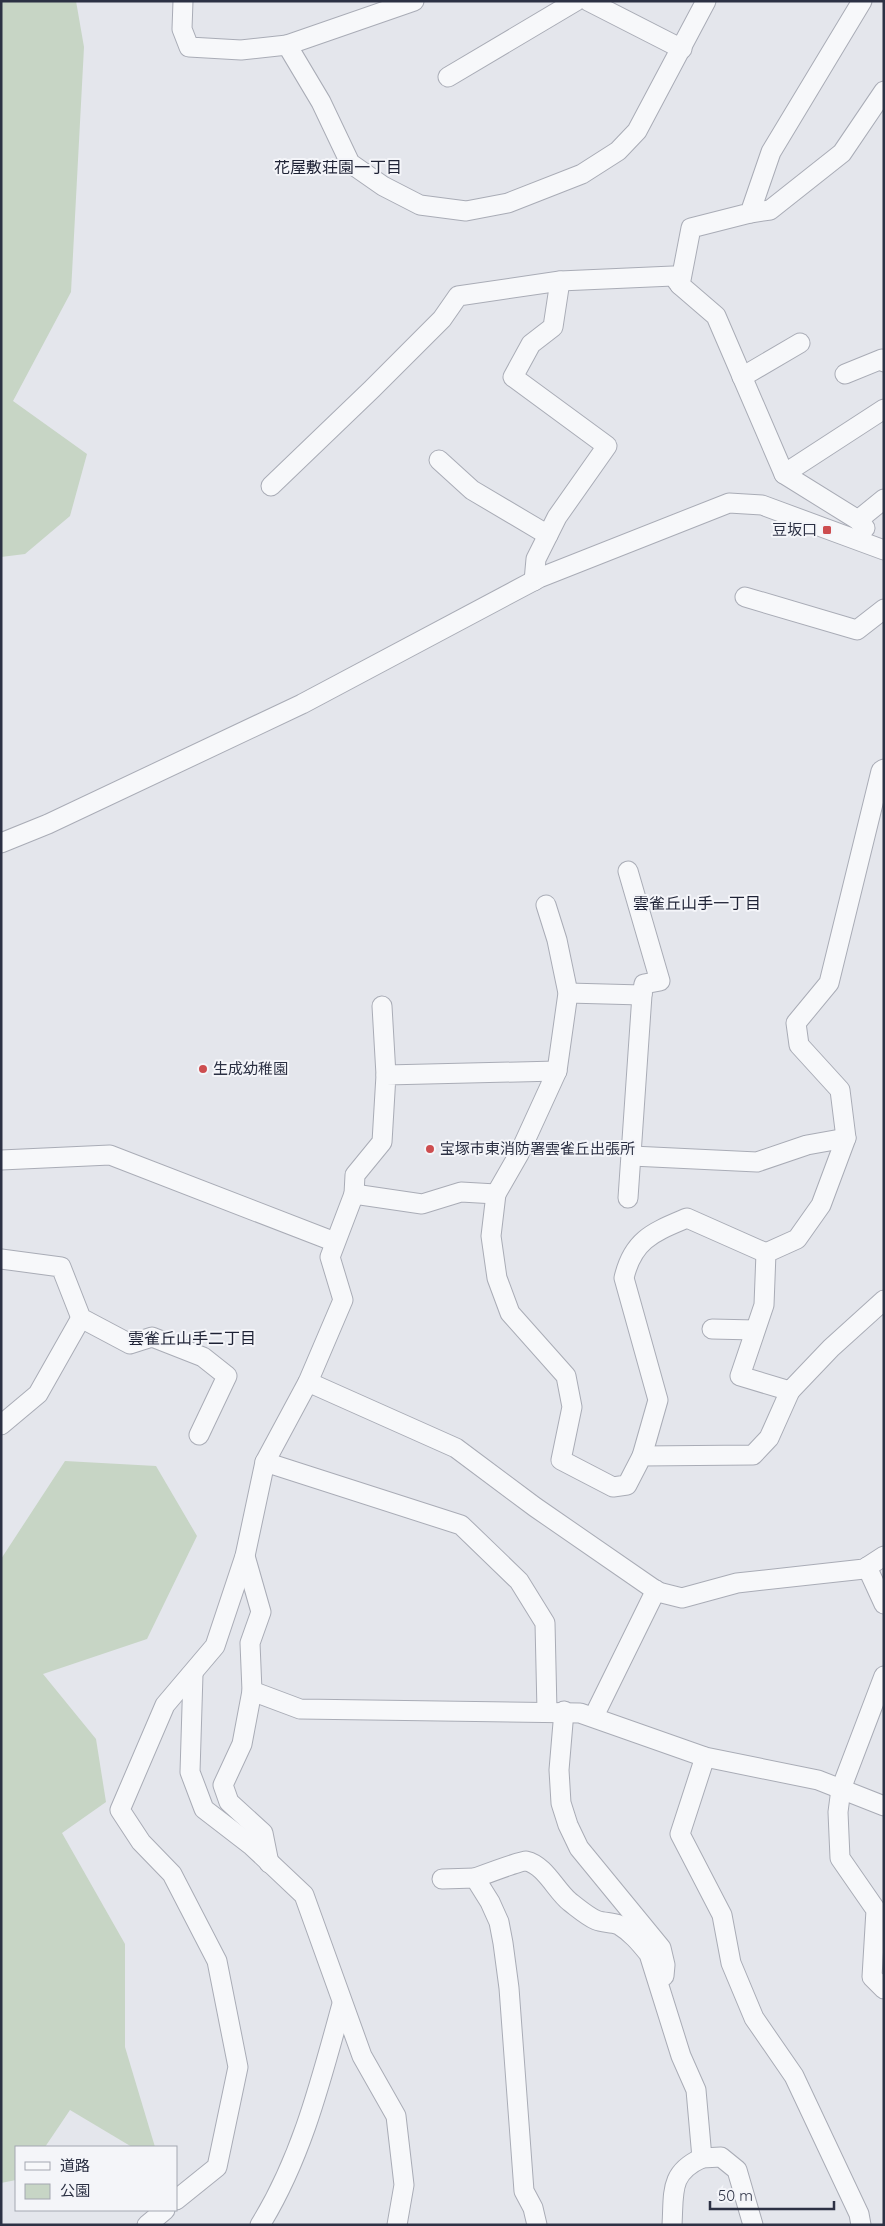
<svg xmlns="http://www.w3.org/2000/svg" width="885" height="2226" font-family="Quicksand,'Noto Sans JP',sans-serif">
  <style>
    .green { fill: #c7d5c5 }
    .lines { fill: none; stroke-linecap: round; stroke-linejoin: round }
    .minor-casing { stroke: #a9acb6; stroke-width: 21 }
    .minor { stroke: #f7f8fa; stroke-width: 19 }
    .poi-dot { fill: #cd4d4f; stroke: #f4f5f9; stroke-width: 2 }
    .labels { text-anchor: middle; stroke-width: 4; stroke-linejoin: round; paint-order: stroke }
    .poi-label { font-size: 15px; fill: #2c3144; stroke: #f4f5f9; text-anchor: start }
    .neighbourhood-label { font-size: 16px; fill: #1e2235; stroke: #f4f5f9 }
  </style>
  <rect width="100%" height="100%" fill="#e4e6ec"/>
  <g class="green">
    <polygon points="1,1 76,1 84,47 71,292 13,401 87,454 70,516 25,554 1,557"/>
    <polygon points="65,1461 156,1466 197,1536 147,1639 43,1674 96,1739 106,1802 62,1833 125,1944 125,2047 155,2147 132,2147 70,2110 45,2147 16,2147 16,2180 1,2183 1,1559"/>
  </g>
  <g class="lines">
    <g class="minor-casing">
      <g id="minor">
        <polyline points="183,1 182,29 189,47 241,50 287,45 321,102 350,163 383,186 420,205 466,211 508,203 582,174 618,151 637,131 706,1"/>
        <polyline points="588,1 682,49"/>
        <polyline points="287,45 414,1"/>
        <polyline points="448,77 576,1"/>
        <polyline points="750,213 770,210 842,153 884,91"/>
        <polyline points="845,374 882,359 884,362"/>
        <polyline points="742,377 800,343"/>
        <polyline points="439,460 472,490 548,535"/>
        <polyline points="784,474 884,409"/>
        <polyline points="271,486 372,389 442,319 458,296 560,281 673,276 680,285"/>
        <polyline points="858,520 784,474 716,316 680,285 691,228 750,213 771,152 862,1"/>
        <polyline points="865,528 858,520 884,499"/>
        <polyline points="534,581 536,559 557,517 607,446 513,377 531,344 553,327 560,281"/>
        <polyline points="745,597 857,630 884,609"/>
        <polyline points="884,769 881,771 829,983 796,1023 799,1045 840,1090 846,1138 821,1205 797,1239 766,1253 764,1305 740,1376 790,1391 831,1348 884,1300"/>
        <polyline points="1,843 48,824 302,704 539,578 729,503 762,505 884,550"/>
        <polyline points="568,993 642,995"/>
        <polyline points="382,1006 386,1075"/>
        <polyline points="632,1156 757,1162 807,1145 846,1138"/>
        <polyline points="1,1160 110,1155 335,1242"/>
        <polyline points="354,1194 355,1175 382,1142 386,1075 557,1071"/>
        <polyline points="496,1194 491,1236 497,1278 510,1313 566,1376 572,1407 561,1460 613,1487 627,1485 642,1456 753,1455 769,1438 790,1391"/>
        <polyline points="628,1198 642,995 644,984 660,981 628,871"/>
        <polyline points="1,1259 61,1267 81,1318 130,1344 152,1337 203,1357 227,1376 199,1435"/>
        <polyline points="712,1329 755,1330"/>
        <polyline points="308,1382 456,1448 535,1507 658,1592 682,1598 737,1583 864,1569 884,1556"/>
        <polyline points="1,1425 38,1394 81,1318"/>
        <path d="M 642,1456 L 658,1400 L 624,1278 C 633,1239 654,1232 687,1218 L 766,1253"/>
        <polyline points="265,1462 461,1525 519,1581 545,1623 547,1711"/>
        <polyline points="245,1556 261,1612 250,1643 252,1691 242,1744 223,1785 229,1802 263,1833 269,1863"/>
        <polyline points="867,1567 884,1604"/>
        <polyline points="193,1674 190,1772 204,1809 252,1846 304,1895 362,2056 396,2116 404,2185 397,2225"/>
        <polyline points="884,1676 841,1789 838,1812 840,1858 876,1910 872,1977 884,1989"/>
        <polyline points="252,1691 300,1709 580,1713 705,1757 818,1780 884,1806"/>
        <polyline points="564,1711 559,1770 561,1803 568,1825 579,1848 661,1948 665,1965 664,1976"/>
        <polyline points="594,1716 656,1590"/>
        <polyline points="705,1757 680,1834 722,1915 731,1963 754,2018 794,2076 859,2214 861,2225"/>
        <path d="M 475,1878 C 483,1875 521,1861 526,1861 C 545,1865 556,1891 570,1902 C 578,1908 587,1916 596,1920 C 603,1923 612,1922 619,1925 C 632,1933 640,1943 649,1954 L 681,2056 L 696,2090 L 702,2158 C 669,2173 674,2192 672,2225"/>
        <polyline points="442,1879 475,1878 490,1902 499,1922 503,1943 509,1988 524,2191 533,2208 537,2225"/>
        <polyline points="702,2158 721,2157 737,2170 753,2225"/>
        <polyline points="176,2200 217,2167 238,2067 217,1961 172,1874 141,1842 120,1810 165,1705 215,1646 245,1556 265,1462 308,1382 343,1300 330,1257 354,1194 422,1204 461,1192 496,1194 519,1154 557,1071 568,993 557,940 546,905"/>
        <polyline points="147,2225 165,2210"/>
        <path d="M 260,2225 C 302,2157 321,2080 342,2004"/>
      </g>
    </g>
    <use href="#minor" class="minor"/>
  </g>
  <g class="poi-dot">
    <rect x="822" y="525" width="10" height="10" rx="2.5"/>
    <circle cx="203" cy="1069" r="5"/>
    <circle cx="430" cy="1149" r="5"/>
  </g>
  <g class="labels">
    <g class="poi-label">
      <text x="817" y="535" text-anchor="end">豆坂口</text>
      <text x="213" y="1074">生成幼稚園</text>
      <text x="440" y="1154">宝塚市東消防署雲雀丘出張所</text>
    </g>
    <g class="neighbourhood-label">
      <text x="338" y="173">花屋敷荘園一丁目</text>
      <text x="697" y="909">雲雀丘山手一丁目</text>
      <text x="192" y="1344">雲雀丘山手二丁目</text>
    </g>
  </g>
  <rect width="885" height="2226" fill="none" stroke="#2c3144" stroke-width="5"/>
  <rect x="15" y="2146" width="162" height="65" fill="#f4f5f9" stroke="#a4a7b1"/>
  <rect x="25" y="2162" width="25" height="8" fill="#f7f8fa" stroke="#a4a7b1"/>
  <text x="60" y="2171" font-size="15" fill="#2c3144">道路</text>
  <rect x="25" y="2184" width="25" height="15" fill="#c7d5c5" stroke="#a4a7b1"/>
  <text x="60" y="2196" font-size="15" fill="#2c3144">公園</text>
  <path d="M710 2201v8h124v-8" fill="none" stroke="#2c3144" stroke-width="2.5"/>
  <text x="718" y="2201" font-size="15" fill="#2c3144" stroke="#f4f5f9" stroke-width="4" paint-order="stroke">50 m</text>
</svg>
